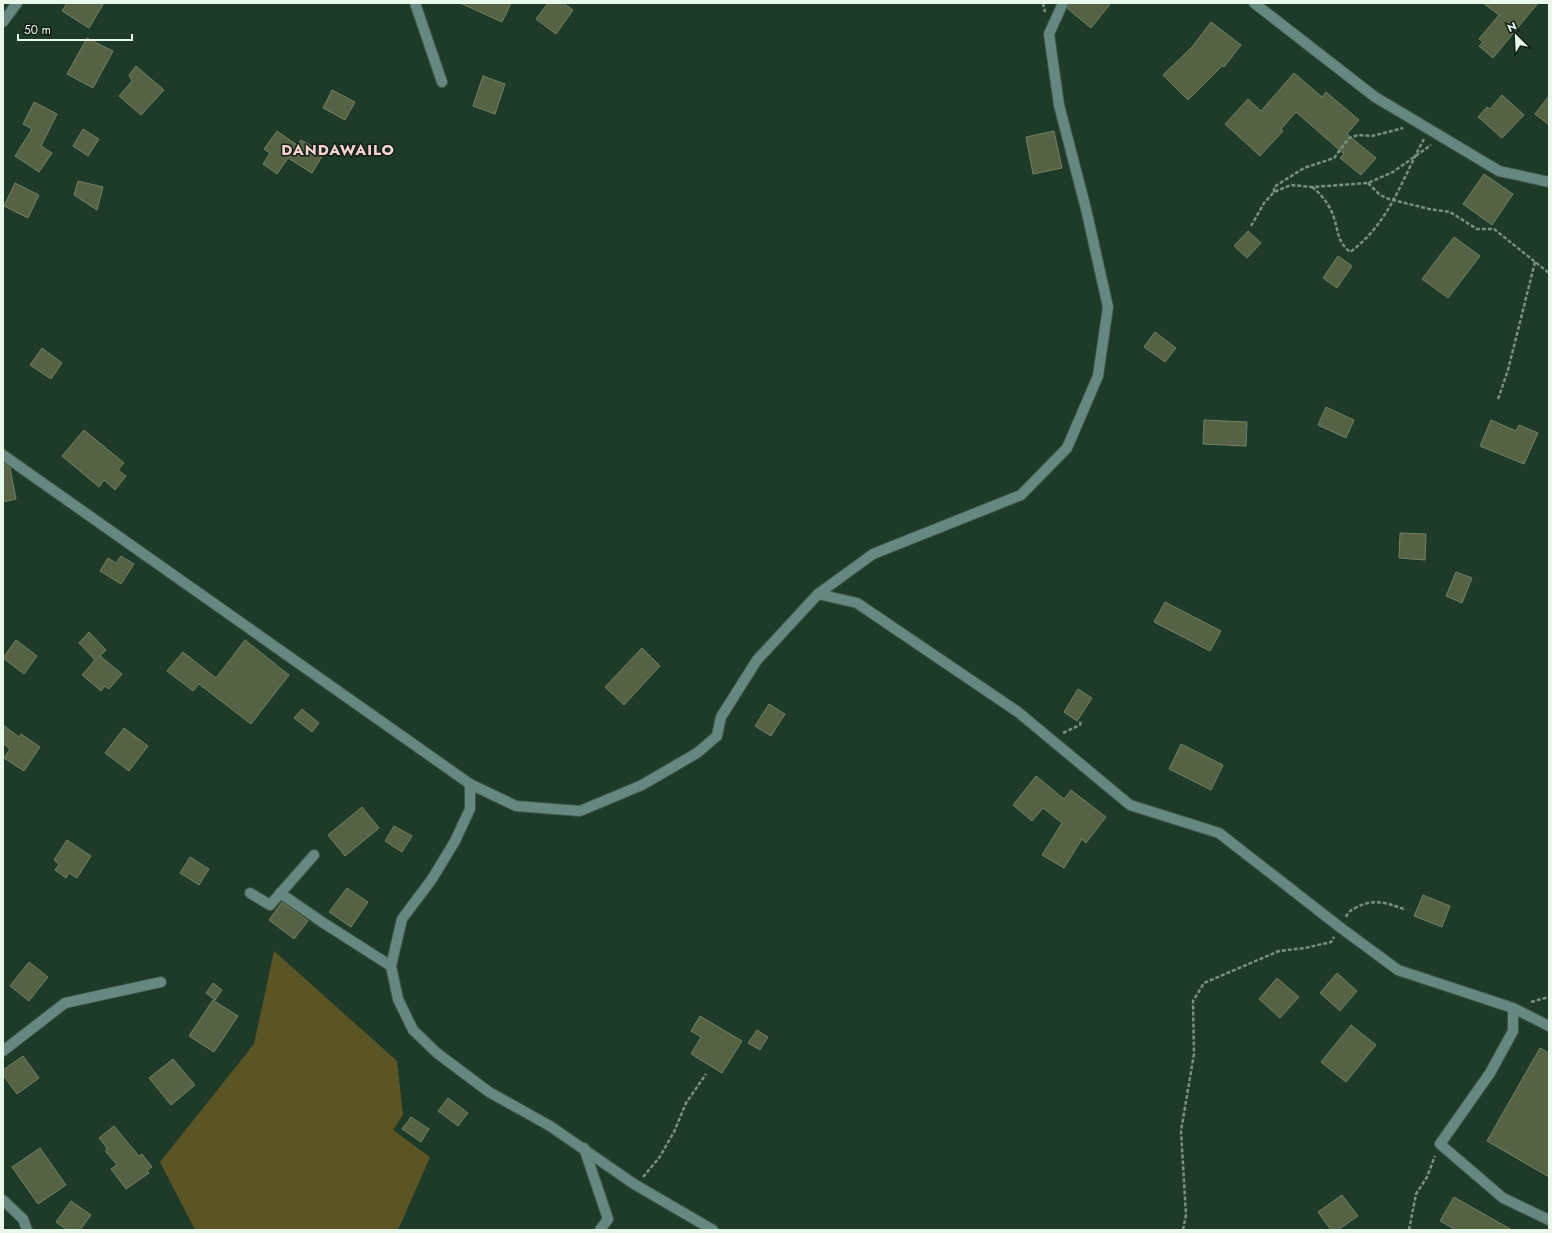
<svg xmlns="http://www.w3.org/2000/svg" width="1552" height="1233" font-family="Jost,sans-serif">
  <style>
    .green { fill: #5b5425 }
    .building { fill: #556344; stroke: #728161 }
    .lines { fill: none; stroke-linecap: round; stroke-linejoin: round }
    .minor-casing { stroke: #3d5947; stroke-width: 12 }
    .path { stroke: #789080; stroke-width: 2.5; stroke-dasharray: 4 2; stroke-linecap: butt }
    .minor { stroke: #678781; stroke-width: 10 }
    .labels { text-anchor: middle; stroke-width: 3; stroke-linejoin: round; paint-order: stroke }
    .district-label { font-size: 15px; font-weight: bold; letter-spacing: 1px; fill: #f7d4d2; stroke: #121f16 }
  </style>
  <rect width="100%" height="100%" fill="#1d3b28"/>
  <polygon class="green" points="274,951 397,1061 403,1115 393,1130 430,1157 398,1230 195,1230 160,1162 254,1044"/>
  <g class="building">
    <polygon points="67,3 104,3 89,28 62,11"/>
    <polygon points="460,3 511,3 502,22"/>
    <polygon points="548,3 563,3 573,10 556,34 536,19"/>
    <polygon points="1069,3 1111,3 1091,28 1068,9"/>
    <polygon points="1483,3 1538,3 1493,58 1479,46 1483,42 1479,39 1499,15"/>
    <polygon points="1211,22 1241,45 1224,67 1222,66 1188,100 1163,75 1192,47"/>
    <polygon points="87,38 113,51 93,88 67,74"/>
    <polygon points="136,66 164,90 141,115 119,96 132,81 129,75"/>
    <polygon points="1294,73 1322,97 1326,92 1359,120 1347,134 1376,158 1361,175 1340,158 1344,154 1296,112 1281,129 1283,131 1260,156 1225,124 1248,99 1261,111"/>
    <polygon points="483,76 505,84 495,114 473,106"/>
    <polygon points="332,90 355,102 345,120 323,108"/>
    <polygon points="1502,95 1524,115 1502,138 1478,117 1487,107 1490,109"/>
    <polygon points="1549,96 1549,125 1535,114"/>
    <polygon points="34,102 57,114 41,146 52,153 39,172 15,156 32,129 23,124"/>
    <polygon points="83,129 99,139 88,156 73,146"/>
    <polygon points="277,131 297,145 301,140 324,153 312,173 288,158 277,174 263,164 270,153 264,149"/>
    <polygon points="1054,131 1062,168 1033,174 1026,137"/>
    <polygon points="1484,174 1513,194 1492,225 1463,204"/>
    <polygon points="78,181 103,187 97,210 74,195"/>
    <polygon points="15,183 39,195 28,218 4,206"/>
    <polygon points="1248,231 1261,243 1247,258 1234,246"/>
    <polygon points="1454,237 1480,256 1448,298 1422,279"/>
    <polygon points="1338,256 1352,266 1337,288 1323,278"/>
    <polygon points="1155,332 1176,348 1165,362 1144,347"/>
    <polygon points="42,348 62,363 51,379 30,365"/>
    <polygon points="1326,407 1354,420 1346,438 1318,425"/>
    <polygon points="1204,420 1247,422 1246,446 1203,444"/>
    <polygon points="1491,420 1516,431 1519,425 1538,433 1524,464 1480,446"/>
    <polygon points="84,430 124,463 118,470 126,476 115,490 104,480 99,487 62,456"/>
    <polygon points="3,463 10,468 16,499 3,502"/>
    <polygon points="1400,533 1426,534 1425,560 1399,558"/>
    <polygon points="121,556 134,564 121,584 100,571 108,558 116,563"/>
    <polygon points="1456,572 1472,578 1462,603 1446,596"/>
    <polygon points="1165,602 1221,631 1210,651 1154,622"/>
    <polygon points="89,632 106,650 100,656 122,674 109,689 105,686 101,691 82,675 95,660 79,643"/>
    <polygon points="16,640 37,656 24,674 3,658"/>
    <polygon points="245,640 289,675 251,724 199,684 193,691 167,671 183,652 216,678"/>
    <polygon points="642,648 660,666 624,705 605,687"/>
    <polygon points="1078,689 1092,698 1077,721 1064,712"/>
    <polygon points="769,704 785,714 771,736 755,726"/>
    <polygon points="302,709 319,723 312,732 294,718"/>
    <polygon points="3,725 19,737 21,734 40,747 24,771 4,758 10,749 3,743"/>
    <polygon points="124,728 148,746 129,771 105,753"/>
    <polygon points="1181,744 1223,765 1211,790 1169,769"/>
    <polygon points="1036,776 1064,799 1071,790 1106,817 1086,843 1082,839 1064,868 1042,855 1062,823 1043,808 1032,821 1013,805"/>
    <polygon points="362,807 379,828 345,856 328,835"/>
    <polygon points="394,826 412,836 402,852 385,841"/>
    <polygon points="67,840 91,856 77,878 69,873 66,878 55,870 59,864 54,860"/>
    <polygon points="190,857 209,869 199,885 180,873"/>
    <polygon points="347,888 368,902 351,927 329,912"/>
    <polygon points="1423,895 1450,906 1442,927 1414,916"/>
    <polygon points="282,902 308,921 294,939 269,920"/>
    <polygon points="29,962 48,977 29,1001 10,986"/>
    <polygon points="1337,973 1357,991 1340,1011 1320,993"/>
    <polygon points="1277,978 1299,997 1280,1018 1259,999"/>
    <polygon points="213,983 222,990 215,1000 206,993"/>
    <polygon points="213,1000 238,1016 214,1052 189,1036"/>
    <polygon points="700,1016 742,1041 722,1073 691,1054 701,1037 691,1031"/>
    <polygon points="1351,1025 1376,1045 1346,1082 1321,1062"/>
    <polygon points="757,1030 768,1037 760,1050 748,1043"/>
    <polygon points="1540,1048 1549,1053 1549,1177 1487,1141"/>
    <polygon points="23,1056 39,1078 17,1094 3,1075 3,1070"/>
    <polygon points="173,1059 195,1085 171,1105 149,1078"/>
    <polygon points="448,1098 468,1113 458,1126 438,1111"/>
    <polygon points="411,1117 429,1129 421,1142 402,1129"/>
    <polygon points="114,1126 139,1156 142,1154 152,1167 147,1171 149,1173 126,1189 111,1169 117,1165 106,1152 106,1149 107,1148 99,1138"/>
    <polygon points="40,1148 66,1185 38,1204 12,1167"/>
    <polygon points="1342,1195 1358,1216 1338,1230 1331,1230 1318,1212"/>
    <polygon points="1454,1197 1512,1230 1456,1230 1440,1221"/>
    <polygon points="71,1201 91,1215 80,1230 67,1230 56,1222"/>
  </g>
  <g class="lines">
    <g class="minor-casing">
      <g id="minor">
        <polyline points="415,3 442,82"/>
        <polyline points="1254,3 1375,97 1407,116 1499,171 1549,182"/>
        <polyline points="3,22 17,3"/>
        <polyline points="3,455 470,784 516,806 580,811 642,785 697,753 717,736 721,717 757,660 818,594 873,554 1021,495 1067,448 1098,376 1108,307 1086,209 1059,105 1049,34 1063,3"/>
        <polyline points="818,594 857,603 1018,712 1130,805 1219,833 1341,928 1398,970 1513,1008 1549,1026"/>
        <polyline points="470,784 470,809 455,841 432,879 402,919 391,966 398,999 413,1030 437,1053 489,1092 550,1126 634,1184 713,1230"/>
        <polyline points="250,893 270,905 314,855"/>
        <polyline points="280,893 322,922 391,966"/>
        <polyline points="1513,1008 1513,1031 1490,1073 1440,1144 1503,1198 1549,1220"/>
        <polyline points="3,1051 65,1003 161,982"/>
        <polyline points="584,1148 608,1219 600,1230"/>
        <polyline points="3,1200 23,1219 27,1230"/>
      </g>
    </g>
    <g class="path">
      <polyline points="1043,3 1045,12"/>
      <polyline points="1368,183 1380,195 1389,199 1429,209 1450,212 1477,229 1494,229 1549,273"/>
      <path d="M 1312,187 C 1321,194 1329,204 1333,215 C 1339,231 1336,240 1350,252 C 1389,224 1402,179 1424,139"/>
      <polyline points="1274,192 1274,187 1304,168 1334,158 1349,138 1358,135 1372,136 1403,128"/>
      <polyline points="1251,226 1264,203 1274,192 1291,185 1312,187 1368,183 1393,172 1431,145"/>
      <polyline points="1498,399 1508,370 1535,262"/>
      <polyline points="1063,733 1080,725 1081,720"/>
      <path d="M 1346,917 C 1348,911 1352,910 1357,907 C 1375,898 1388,903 1406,910"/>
      <polyline points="1531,1002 1549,997"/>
      <polyline points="643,1177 659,1158 674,1132 686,1103 706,1074"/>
      <polyline points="1183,1230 1186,1215 1181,1131 1194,1054 1193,1001 1204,983 1279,951 1305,948 1331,942 1334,937"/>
      <polyline points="1409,1230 1416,1194 1427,1177 1435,1156"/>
    </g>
    <use href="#minor" class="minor"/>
  </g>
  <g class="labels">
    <g class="district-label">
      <text x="338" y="155">DANDAWAILO</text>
    </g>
  </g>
  <rect width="1552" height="1233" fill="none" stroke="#e8f9ec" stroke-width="8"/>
  <g transform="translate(1516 36) rotate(336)" stroke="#121f16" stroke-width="3" paint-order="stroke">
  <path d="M0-3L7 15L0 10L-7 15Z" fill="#e8f9ec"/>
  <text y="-6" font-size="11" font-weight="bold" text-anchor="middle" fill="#e8f9ec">N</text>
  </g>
  <path d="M18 34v6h114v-6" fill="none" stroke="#e8f9ec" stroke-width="2"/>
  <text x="24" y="34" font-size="12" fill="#e8f9ec" stroke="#121f16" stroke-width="3" paint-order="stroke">50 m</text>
</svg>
